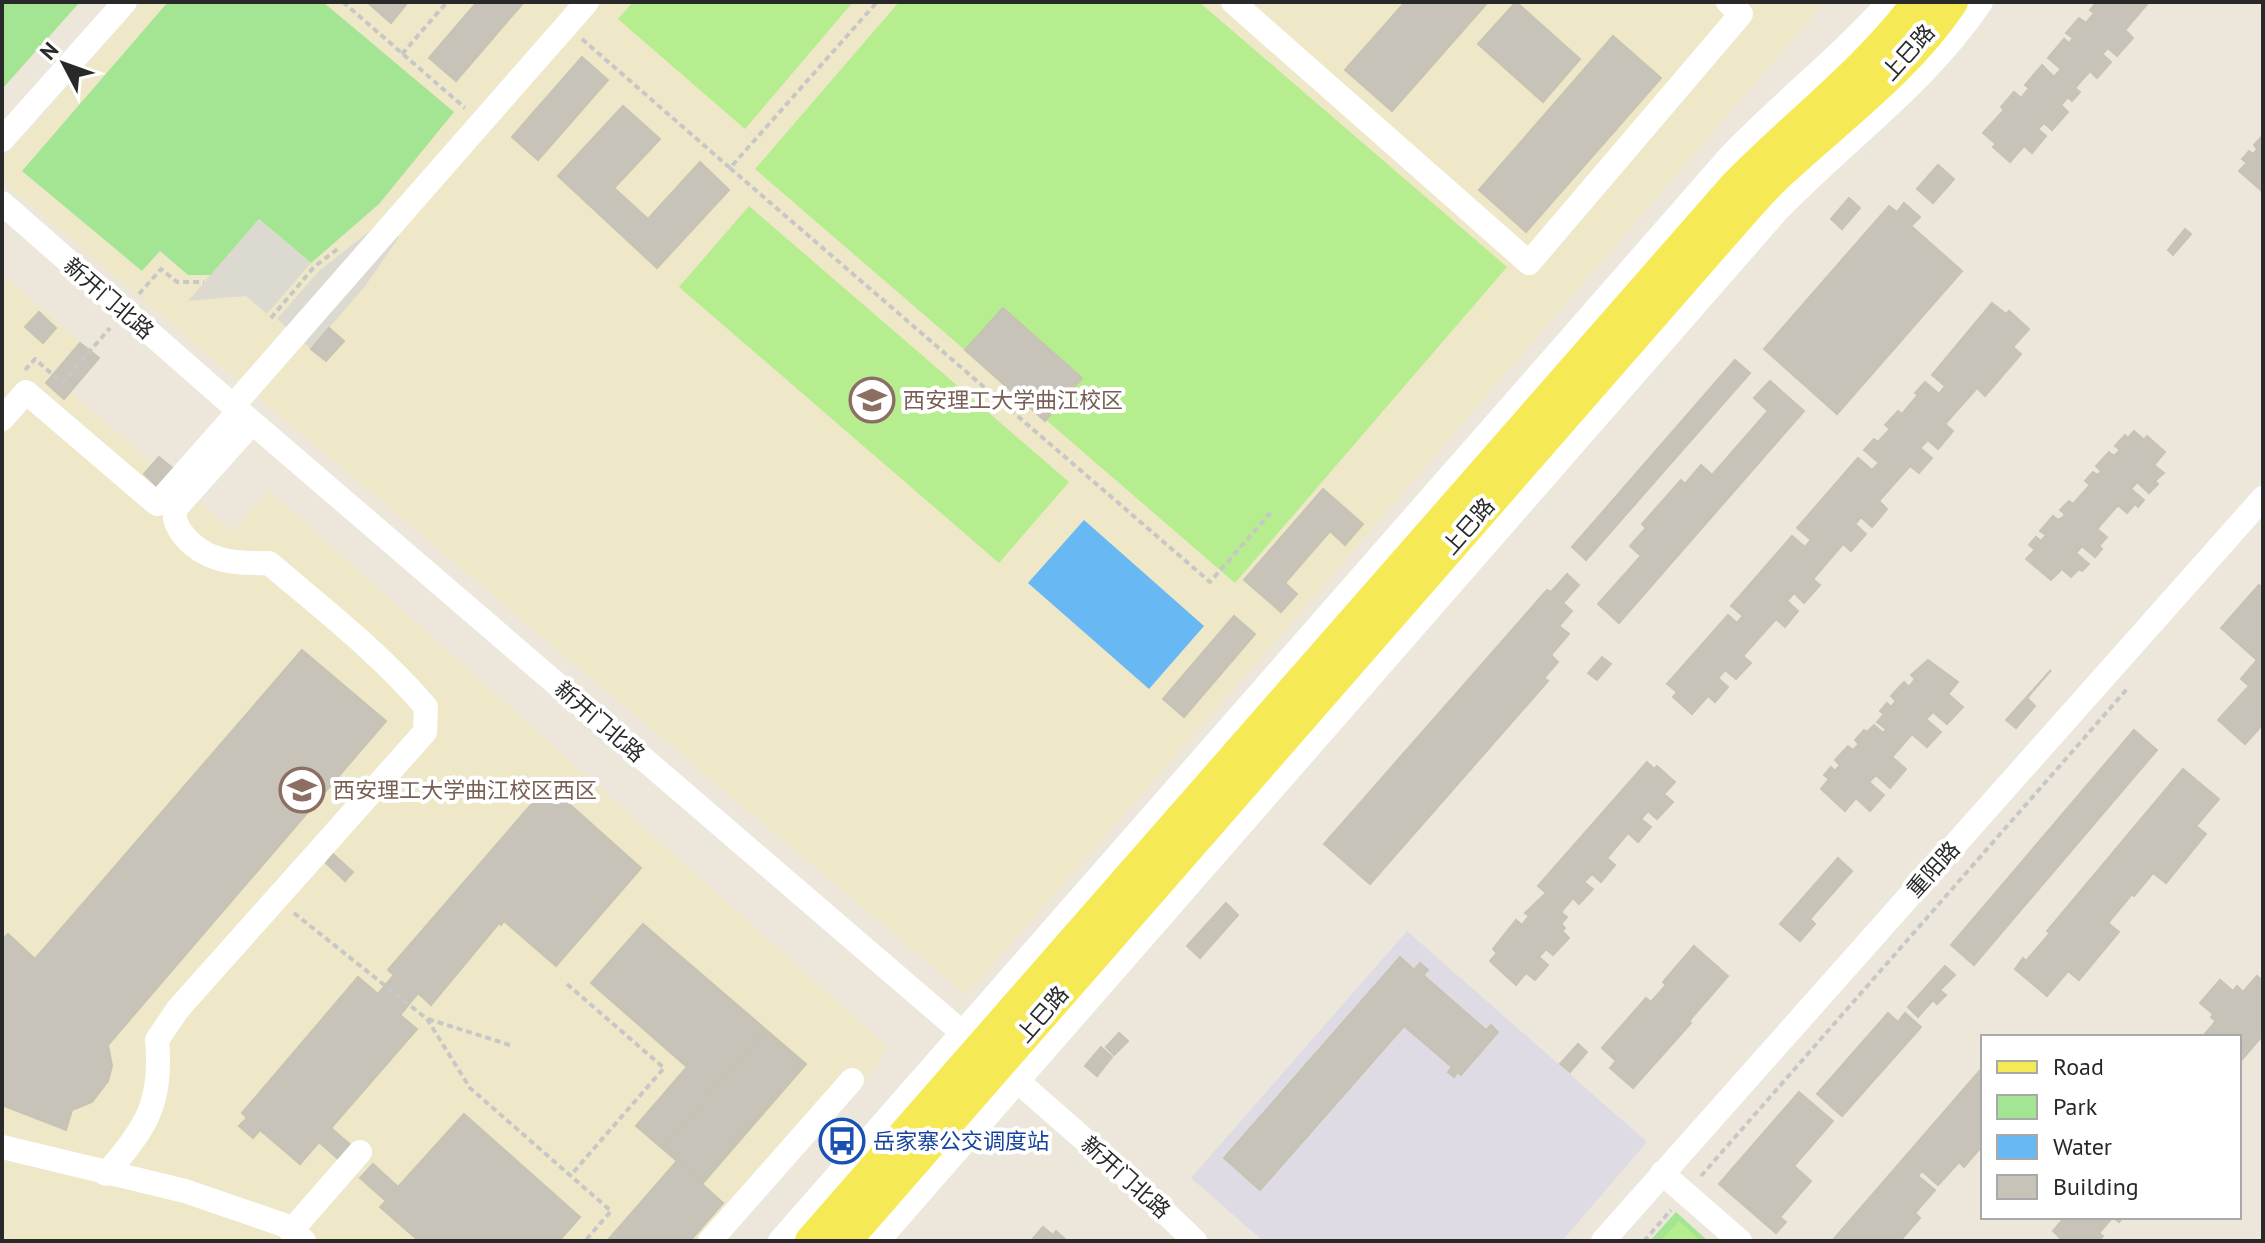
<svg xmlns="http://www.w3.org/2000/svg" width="2265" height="1243" font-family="'PT Sans','Noto Sans SC',sans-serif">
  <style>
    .industrial { fill: #dfdbe4 }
    .education { fill: #eee8c8 }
    .green { fill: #a3e593 }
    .pitch { fill: #b6ed8e }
    .plaza { fill: #dcd9d1 }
    .water { fill: #68b8f3 }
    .building { fill: #c7c3b9; stroke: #c7c3b3; stroke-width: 2; fill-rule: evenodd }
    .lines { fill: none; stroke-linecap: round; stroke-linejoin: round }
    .path { stroke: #c7c7c7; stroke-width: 4; stroke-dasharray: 6 4; stroke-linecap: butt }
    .minor { stroke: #fff; stroke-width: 24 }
    .major { stroke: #f5e955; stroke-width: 32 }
    .labels { text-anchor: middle; stroke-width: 8; stroke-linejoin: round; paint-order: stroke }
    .street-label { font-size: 22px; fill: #292929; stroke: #fff }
    .education-label { font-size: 22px; fill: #785e54; stroke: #fff; text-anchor: start }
    .transit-label { font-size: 22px; fill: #164399; stroke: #fff; text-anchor: start }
  </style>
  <rect width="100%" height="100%" fill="#ece7da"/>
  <polygon class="industrial" points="1407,931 1647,1142 1562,1241 1263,1241 1191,1178"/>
  <g class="education">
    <polygon points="142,2 1825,2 1294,620 966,995 2,181 2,161"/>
    <polygon points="2,274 99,358 71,392 153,464 159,457 196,490 192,496 233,532 269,490 889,1048 879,1059 880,1063 725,1241 2,1241"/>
  </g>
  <g class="green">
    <polygon points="2,2 80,2 2,89"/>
    <polygon points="168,2 323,2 454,112 379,204 311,263 259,219 211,275 188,275 160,251 142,271 22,171"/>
    <polygon points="1676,1212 1708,1241 1650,1241"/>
  </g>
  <g class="pitch">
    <polygon points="633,2 853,2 745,129 618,19"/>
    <polygon points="899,2 1199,2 1507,267 1235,583 755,169"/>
    <polygon points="749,206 1069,482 999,563 679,287"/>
    <polygon points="1679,1221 1701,1241 1660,1241"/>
  </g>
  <g class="plaza">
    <polygon points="259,219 311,263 291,286 267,314 246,296 188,301"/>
    <polygon points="381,222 399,237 366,285 311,349 277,319 319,271"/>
  </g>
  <polygon class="water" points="1084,520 1204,626 1149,689 1028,583"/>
  <g class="building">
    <polygon points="367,2 408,2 391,23"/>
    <polygon points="477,2 524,2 456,81 429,58"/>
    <polygon points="1405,2 1488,2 1392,111 1345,70"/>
    <polygon points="1516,2 1580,59 1543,102 1478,44"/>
    <polygon points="2097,2 2149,2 2125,30 2133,38 2117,56 2108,48 2102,54 2111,62 2097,78 2090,71 2075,88 2080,92 2072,101 2068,97 2061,105 2068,112 2052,130 2044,123 2038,129 2046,136 2032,153 2024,146 2010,162 1993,147 1996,144 1983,133 2004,110 2001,107 2014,92 2021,98 2029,88 2025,85 2042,65 2054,77 2061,69 2048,58 2064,39 2069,43 2073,38 2066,33 2079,18 2086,23 2094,13 2090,10"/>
    <polygon points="1613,36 1661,78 1526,232 1479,190"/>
    <polygon points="582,57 608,80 538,160 512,137"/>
    <polygon points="623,106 660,139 614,188 648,219 700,162 729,190 657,268 558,176"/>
    <polygon points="2263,135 2263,192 2239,171 2247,163 2242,159 2249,151 2253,154 2257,149 2254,145"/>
    <polygon points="1938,165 1954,179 1933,203 1917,189"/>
    <polygon points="1849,198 1860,208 1842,229 1831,219"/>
    <polygon points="1904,203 1920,217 1911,226 1962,271 1837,414 1764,349 1889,206 1897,212"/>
    <polygon points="2185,229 2191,234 2173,255 2168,250"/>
    <polygon points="1992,303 2006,314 2009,311 2029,329 2013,347 2021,354 1985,396 1977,388 1945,424 1953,431 1938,449 1928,440 1920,448 1932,458 1919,473 1910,466 1879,501 1887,509 1872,527 1861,517 1855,524 1866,534 1851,551 1843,544 1813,579 1820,585 1804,603 1794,593 1787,601 1798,611 1785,627 1776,619 1743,656 1751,663 1736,679 1725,670 1718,678 1728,687 1715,702 1708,696 1692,714 1673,697 1677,692 1667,684 1728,615 1737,623 1743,616 1731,606 1792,536 1805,547 1811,540 1797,528 1858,458 1872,470 1879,463 1864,450 1874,439 1878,442 1890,429 1885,425 1898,411 1902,414 1918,395 1915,393 1925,382 1939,394 1945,386 1932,375"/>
    <polygon points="1003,308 1082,378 1045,421 965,350"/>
    <polygon points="39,312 56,328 43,343 25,327"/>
    <polygon points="329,328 344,341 326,361 311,349"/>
    <polygon points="80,343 99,358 64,399 46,383"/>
    <polygon points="1735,360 1750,373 1586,560 1572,547"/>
    <polygon points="1770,381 1804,411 1619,623 1598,604 1641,556 1630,546 1646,528 1642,524 1681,480 1685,484 1701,465 1712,475 1768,411 1754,398"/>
    <polygon points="2134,431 2144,440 2147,436 2165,452 2154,465 2164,473 2155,481 2158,484 2149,493 2137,482 2131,489 2144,500 2138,507 2135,504 2127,513 2118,505 2097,529 2107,537 2099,546 2102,549 2095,557 2082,546 2076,553 2089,564 2082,571 2079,569 2071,577 2062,569 2051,580 2026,559 2035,550 2029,545 2036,537 2041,541 2046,535 2040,531 2053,516 2058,520 2063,517 2065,514 2060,510 2069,501 2073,504 2090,485 2085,481 2093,472 2098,475 2101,471 2096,466 2109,452 2114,456 2120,450 2115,446 2125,435 2128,438"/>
    <polygon points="159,457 175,470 159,488 144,474"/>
    <polygon points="1323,489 1363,524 1345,545 1330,531 1285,583 1297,594 1281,612 1244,580"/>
    <polygon points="1567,574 1579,585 1563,603 1572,611 1559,626 1569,634 1551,655 1558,662 1544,678 1548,681 1370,884 1324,844 1547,590 1551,592"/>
    <polygon points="2259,585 2263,589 2263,724 2245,744 2218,720 2249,686 2241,679 2257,660 2221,628"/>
    <polygon points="1234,616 1255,634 1184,717 1163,699"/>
    <polygon points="302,650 386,721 108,1045 112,1066 108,1081 92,1102 72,1110 66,1130 2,1105 2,940 8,934 35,959"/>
    <polygon points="1602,657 1611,664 1597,680 1588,673"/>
    <polygon points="1928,660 1958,682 1948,694 1963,707 1947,724 1933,712 1926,719 1941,732 1927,747 1912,734 1892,757 1906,769 1890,788 1876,775 1869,782 1884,795 1870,811 1856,798 1845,811 1821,789 1829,779 1824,775 1831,767 1835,771 1840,765 1835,760 1848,746 1853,750 1859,744 1855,740 1864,730 1867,732 1874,725 1883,733 1886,729 1877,722 1884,714 1880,711 1887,703 1891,707 1896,701 1891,696 1904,682 1909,687 1915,679 1911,675"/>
    <polygon points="2051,670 2027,698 2035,706 2016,728 2006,720"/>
    <polygon points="2134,730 2157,750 1974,965 1951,945"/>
    <polygon points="1647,762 1654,769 1657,766 1675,782 1664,794 1673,802 1657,819 1648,811 1641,819 1651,827 1638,842 1628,833 1607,858 1615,865 1601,882 1592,874 1584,882 1593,889 1579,904 1573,898 1561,912 1567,917 1561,924 1565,928 1562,931 1569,938 1553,955 1546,949 1539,957 1548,965 1535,980 1526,973 1516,985 1490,961 1497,953 1493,949 1516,920 1522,925 1529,916 1525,913 1546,893 1538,886"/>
    <polygon points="2183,769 2219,799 2196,826 2206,834 2166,883 2153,873 2134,896 2132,894 2108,923 2119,932 2079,980 2068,971 2047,996 2015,969 2023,958 2026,961 2050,933 2047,931"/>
    <polygon points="548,785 641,868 556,966 504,921 501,925 499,923 431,1005 418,993 400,1015 417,1029 331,1128 360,1153 347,1167 319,1142 300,1164 260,1130 253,1138 239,1126 247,1118 242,1113 358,977 378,994 394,975 388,970"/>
    <polygon points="333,854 353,872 345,881 326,863"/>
    <polygon points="1838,858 1852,871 1810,919 1815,924 1800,941 1780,924"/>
    <polygon points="1226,903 1238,915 1200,958 1187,946"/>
    <path d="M 643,924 L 806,1064 L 702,1184 L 723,1203 L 690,1241 L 607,1241 L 677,1161 L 636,1126 L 687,1067 L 591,983 ZM 764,1031 L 802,1065 L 702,1178 L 664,1145 Z"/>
    <polygon points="1694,946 1728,976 1689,1021 1691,1023 1633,1088 1610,1068 1616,1061 1602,1048 1646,998 1651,1002 1666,985 1663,982"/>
    <polygon points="1400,957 1414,970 1420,963 1428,970 1423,975 1486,1030 1491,1025 1498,1032 1461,1075 1458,1072 1454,1077 1448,1072 1452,1067 1404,1026 1260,1190 1224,1158"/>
    <polygon points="1945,966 1955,975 1940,990 1946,995 1937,1004 1933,1000 1918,1017 1908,1007"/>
    <polygon points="2257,976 2263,981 2263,1035 2239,1063 2239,1037 2203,1036 2216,1021 2211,1017 2213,1014 2200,1003 2220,980 2233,991 2237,986 2243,992"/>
    <polygon points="1888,1013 1898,1022 1905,1013 1921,1027 1842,1116 1817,1094"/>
    <polygon points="764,1031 802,1065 702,1178 664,1145"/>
    <polygon points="1119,1033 1128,1041 1114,1055 1106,1047"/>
    <polygon points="1578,1044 1587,1052 1570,1072 1560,1064"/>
    <polygon points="1101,1047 1112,1057 1097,1076 1085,1066"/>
    <polygon points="1983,1067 1983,1145 1964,1167 1959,1162 1938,1185 1922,1171 1918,1176 1935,1190 1915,1213 1920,1218 1900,1241 1832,1241"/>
    <polygon points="1799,1092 1833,1121 1794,1166 1811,1181 1780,1217 1786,1222 1776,1233 1719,1184"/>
    <polygon points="464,1114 580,1217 559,1241 419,1241 380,1207 386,1201 360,1178 373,1164 398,1187"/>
    <polygon points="2065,1217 2123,1217 2119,1222 2113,1217 2099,1233 2103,1236 2098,1241 2060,1241 2061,1239 2053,1231"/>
    <polygon points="1043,1227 1053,1235 1056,1231 1067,1241 1031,1241"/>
  </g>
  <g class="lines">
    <g class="path">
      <polyline points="343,2 465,108"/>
      <polyline points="582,39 730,168 877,2"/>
      <polyline points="402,54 447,2"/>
      <polyline points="730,168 1210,582 1272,511"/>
      <polyline points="139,294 161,269 177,282 204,282"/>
      <polyline points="271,318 314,267 339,248"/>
      <polyline points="25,370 35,359 62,383 110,328"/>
      <polyline points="294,913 427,1019 470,1088 611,1211 585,1241"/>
      <polyline points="567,984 664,1068 570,1176"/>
      <polyline points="428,1019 513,1046"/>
      <polyline points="1701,1176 2127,689"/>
      <polyline points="1644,1241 1671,1210"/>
    </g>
    <g class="minor">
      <polyline points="1233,2 1529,263 1741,14 1728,2"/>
      <polyline points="2,140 125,2"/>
      <polyline points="2,203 239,411 972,1041"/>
      <polyline points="233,406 587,2"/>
      <polyline points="2,419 26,392 157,504 239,411"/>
      <polyline points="1006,1071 1135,1184 1195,1241"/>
      <polyline points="2,1147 185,1191 284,1225 304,1241"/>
      <polyline points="1662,1173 1740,1241"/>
      <path d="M 106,1174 C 146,1127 163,1104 157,1040 L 178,1009 L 425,732 L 426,707 C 380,653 323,609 269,563 C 234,564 203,562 181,532 C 176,524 173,517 176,508 L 252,423"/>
      <polyline points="291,1231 360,1152"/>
      <polyline points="710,1241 852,1080"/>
      <path d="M 780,1241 L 1731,155 C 1782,102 1840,57 1889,2"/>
      <path d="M 878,1241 L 1776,212 C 1844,141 1926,84 1981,2"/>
      <polyline points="1603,1241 2263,498"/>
    </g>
    <g class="major">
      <path d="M 811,1241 L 1734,187 C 1794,125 1866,72 1918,2"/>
      <path d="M 845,1241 L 1721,237 C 1741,215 1759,192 1780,173 C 1839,118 1907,69 1952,2"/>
    </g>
  </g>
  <defs>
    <g id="university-ring" transform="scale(2.3)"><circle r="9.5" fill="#fff" stroke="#8d6e63" stroke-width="1.5"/><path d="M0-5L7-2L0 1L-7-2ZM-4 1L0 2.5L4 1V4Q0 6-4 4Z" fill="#8d6e63"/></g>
    <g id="bus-ring" transform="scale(2.3)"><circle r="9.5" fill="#fff" stroke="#1a4fb4" stroke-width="1.5"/><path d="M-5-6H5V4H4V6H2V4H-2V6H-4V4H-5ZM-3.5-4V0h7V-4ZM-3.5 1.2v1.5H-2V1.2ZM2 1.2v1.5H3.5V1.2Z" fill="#1a4fb4"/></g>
  </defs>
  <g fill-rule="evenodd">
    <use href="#university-ring" x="872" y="400"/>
    <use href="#university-ring" x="302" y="790"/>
    <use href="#bus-ring" x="842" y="1141"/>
  </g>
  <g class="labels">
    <g class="street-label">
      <text transform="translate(1908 52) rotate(-48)" y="8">上巳路</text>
      <text transform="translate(109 298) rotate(41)" y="8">新开门北路</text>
      <text transform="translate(1468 526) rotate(-49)" y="8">上巳路</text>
      <text transform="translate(600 721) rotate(41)" y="8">新开门北路</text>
      <text transform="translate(1933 869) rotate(-48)" y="8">重阳路</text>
      <text transform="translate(1042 1014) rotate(-49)" y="8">上巳路</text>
      <text transform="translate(1126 1177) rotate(42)" y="8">新开门北路</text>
    </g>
    <g class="education-label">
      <text x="903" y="408">西安理工大学曲江校区</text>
      <text x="333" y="798">西安理工大学曲江校区西区</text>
    </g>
    <g class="transit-label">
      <text x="873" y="1149">岳家寨公交调度站</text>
    </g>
  </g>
  <rect width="2265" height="1243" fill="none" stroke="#292929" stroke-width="8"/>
  <rect x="1981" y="1035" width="260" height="184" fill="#ffffff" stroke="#a9a9a9" stroke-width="2"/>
  <rect x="1997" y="1061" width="40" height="12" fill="#f5e955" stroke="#a9a9a9" stroke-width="2"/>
  <text x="2053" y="1075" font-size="24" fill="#292929">Road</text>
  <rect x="1997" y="1095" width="40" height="24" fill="#a3e593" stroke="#a9a9a9" stroke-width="2"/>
  <text x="2053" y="1115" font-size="24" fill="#292929">Park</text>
  <rect x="1997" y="1135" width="40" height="24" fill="#68b8f3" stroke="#a9a9a9" stroke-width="2"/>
  <text x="2053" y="1155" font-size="24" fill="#292929">Water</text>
  <rect x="1997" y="1175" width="40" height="24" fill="#c7c3b9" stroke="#a9a9a9" stroke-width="2"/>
  <text x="2053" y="1195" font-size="24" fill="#292929">Building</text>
  <g transform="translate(64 64) rotate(311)" stroke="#ffffff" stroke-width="6" paint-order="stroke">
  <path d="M0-6L14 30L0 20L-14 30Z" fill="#292929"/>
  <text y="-12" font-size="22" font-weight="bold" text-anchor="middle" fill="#292929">N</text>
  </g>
</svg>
